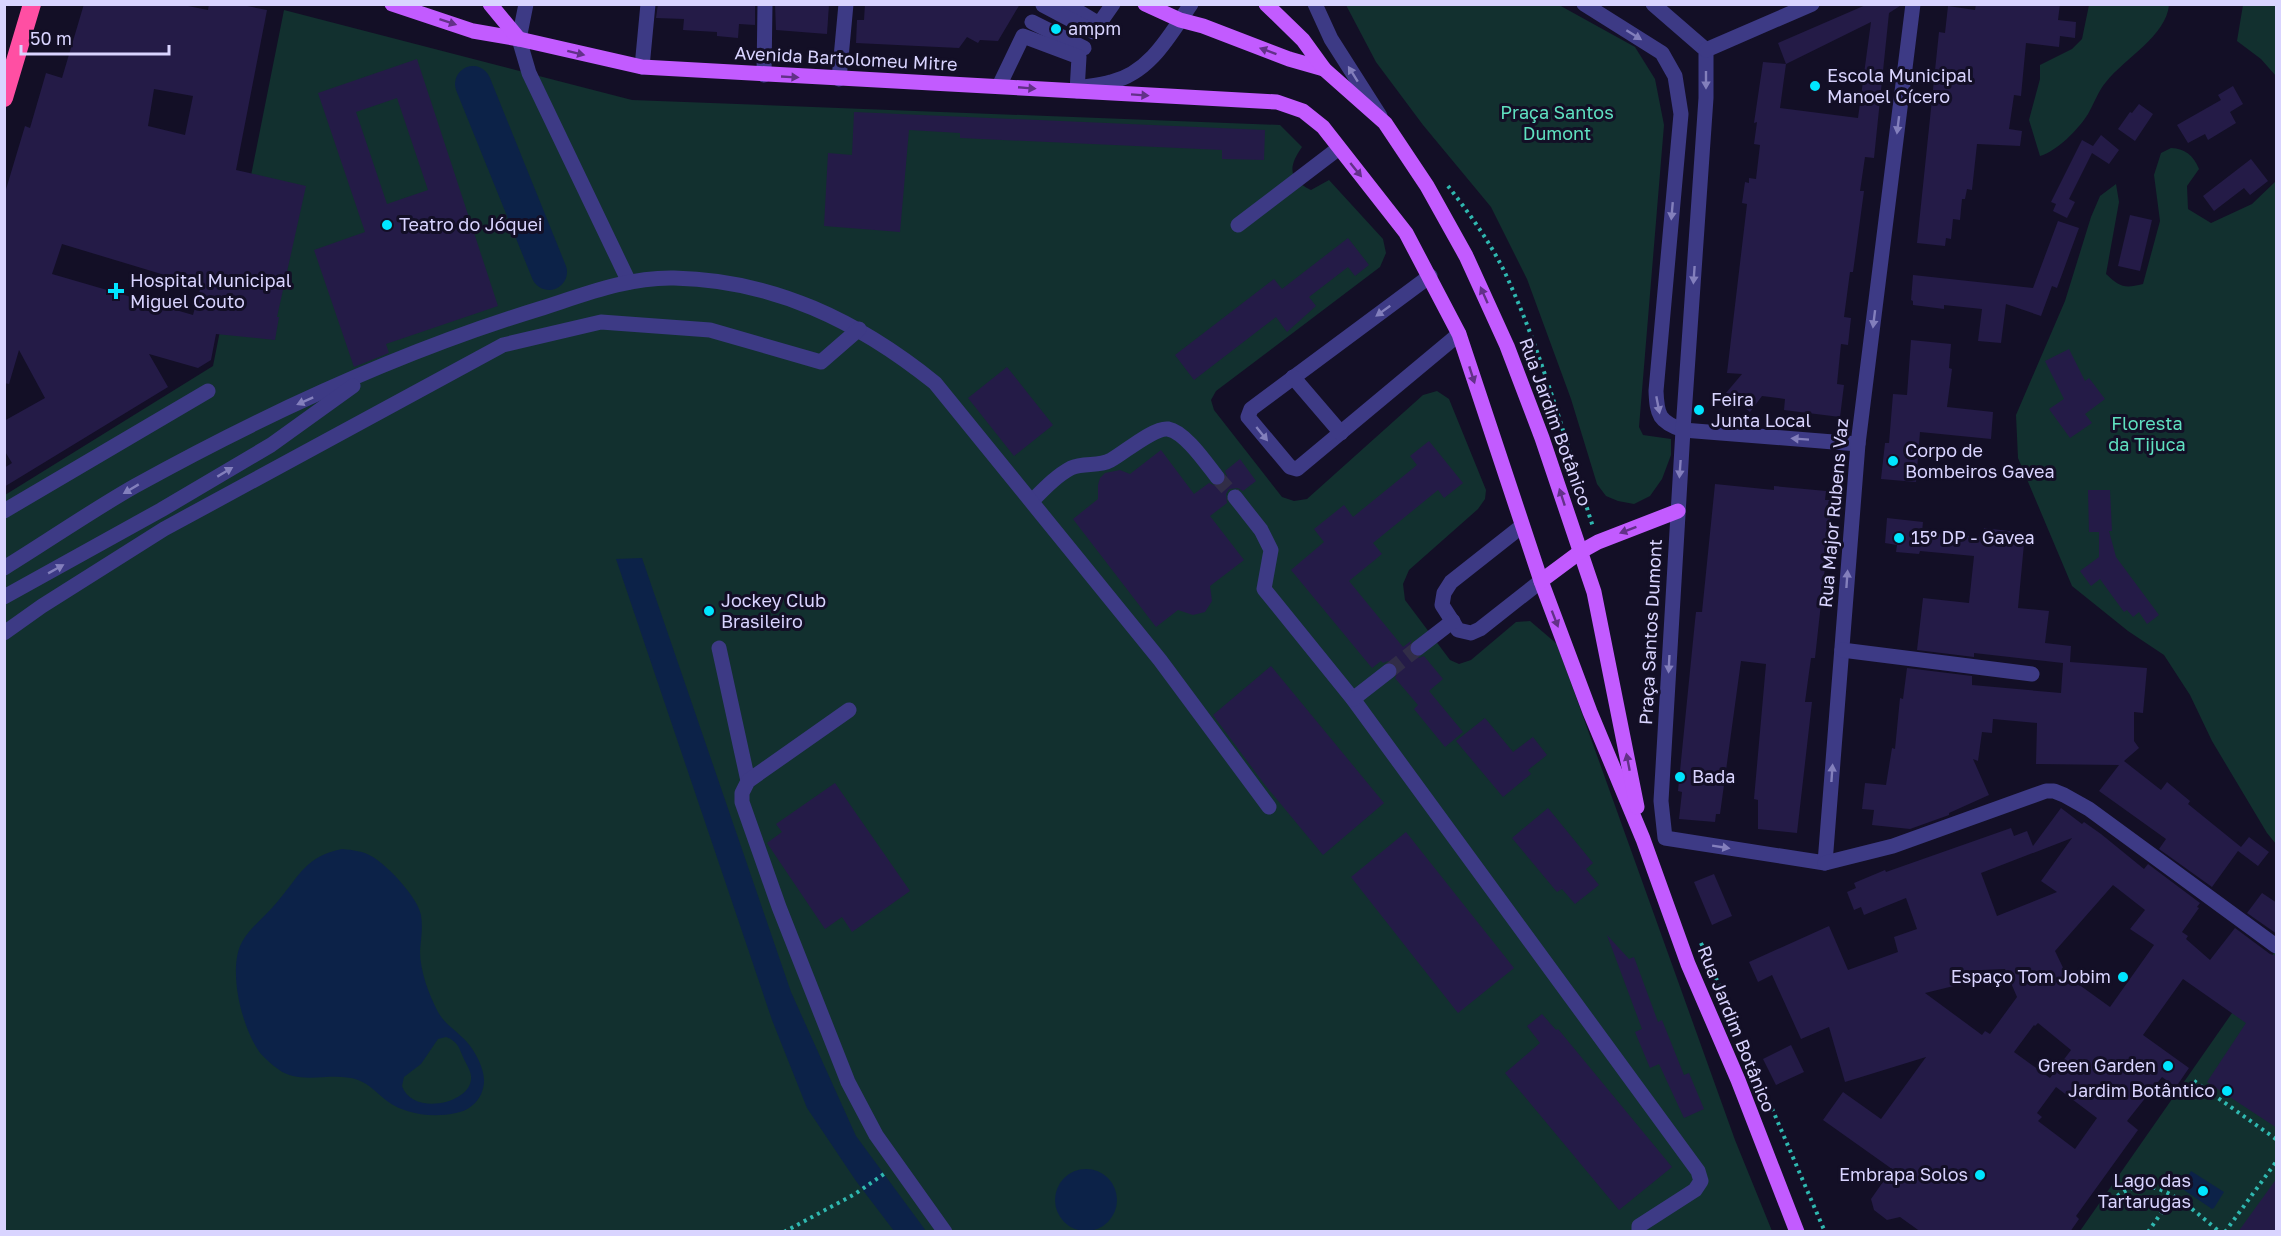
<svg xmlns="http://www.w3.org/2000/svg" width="2281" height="1236" font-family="'Golos Text',sans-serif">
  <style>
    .green { fill: #12302f }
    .water { fill: #0c2248; fill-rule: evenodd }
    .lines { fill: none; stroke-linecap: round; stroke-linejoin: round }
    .river { stroke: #0c2248; stroke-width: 36 }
    .building { fill: #241b47; fill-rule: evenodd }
    .minor-tunnel { stroke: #312d47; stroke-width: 15; stroke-dasharray: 15 8; stroke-linecap: butt }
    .path { stroke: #2fb8b0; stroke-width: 4; stroke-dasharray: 3 4.5; stroke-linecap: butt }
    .minor { stroke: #3d3a85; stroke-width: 15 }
    .major { stroke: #c25bff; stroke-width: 15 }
    .highway { stroke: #ff4fa3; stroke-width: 18 }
    .oneway { fill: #623188 }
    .oneway2 { fill: #837fbc }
    .poi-dot { fill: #00e5ff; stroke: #130f26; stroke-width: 2 }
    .labels { text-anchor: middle; stroke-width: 6; stroke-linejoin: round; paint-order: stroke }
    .poi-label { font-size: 18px; fill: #d9d4ff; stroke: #130f26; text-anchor: start }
    .street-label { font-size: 18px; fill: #d9d4ff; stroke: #130f26 }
    .park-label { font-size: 18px; fill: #5fe0c0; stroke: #130f26 }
  </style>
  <rect width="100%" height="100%" fill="#130f26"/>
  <g class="green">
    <polygon points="1346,5 1559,5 1635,47 1655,79 1664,125 1639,427 1643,435 1671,439 1671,455 1662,479 1650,496 1634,504 1618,501 1606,496 1597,484 1571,399 1527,279 1491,207 1423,125 1376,62"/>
    <path d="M 2089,5 L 2169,5 C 2166,36 2125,58 2106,82 C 2098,91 2094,104 2088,114 C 2078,130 2057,151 2040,156 L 2029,120 L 2040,79 L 2040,65 L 2072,49 L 2082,39 Z"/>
    <polygon points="2243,5 2276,5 2276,76 2261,59 2237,41"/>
    <path d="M 284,10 L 632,100 L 1280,125 L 1302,147 C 1288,167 1288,179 1311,190 L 1329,180 L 1383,239 L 1386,253 L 1380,267 L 1216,391 L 1211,400 L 1214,410 L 1282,497 L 1294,501 L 1307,499 L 1423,395 L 1437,391 L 1449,399 L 1486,490 L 1485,499 L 1478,509 L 1409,570 L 1403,584 L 1405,600 L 1450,660 L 1459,664 L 1471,660 L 1516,622 L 1530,621 L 1557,644 L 1735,1140 L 1772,1231 L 5,1232 L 5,495 L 213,366 Z"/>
    <path d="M 2171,148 C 2186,149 2193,155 2199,169 L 2187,186 L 2188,209 L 2211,223 L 2252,204 L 2276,181 L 2276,844 L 2267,833 L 2212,741 L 2190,695 L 2164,655 L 2128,631 L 2072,586 L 2018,458 L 2016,415 L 2065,301 L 2091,217 L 2100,196 L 2116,184 L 2119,202 L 2106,274 C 2120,287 2124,289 2143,284 L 2160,221 L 2154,175 L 2161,153 Z"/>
    <polygon points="2276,950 2276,1231 2080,1231"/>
  </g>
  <g class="water">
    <polygon points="642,558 791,992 856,1136 926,1231 894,1231 856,1181 807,1108 772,1020 616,559"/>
    <path d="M 342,849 C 353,850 363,851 373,857 C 388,866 418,898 421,915 C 423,928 421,939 420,951 C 420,971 429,995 438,1012 C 444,1023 454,1029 463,1038 C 473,1047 485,1068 484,1082 C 483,1098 472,1110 456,1113 C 434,1118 406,1115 387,1101 C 377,1093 369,1084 358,1080 C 333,1071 299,1086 278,1069 C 272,1065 266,1059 261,1054 C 242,1030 227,969 242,942 C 251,926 267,915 278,901 C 300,875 306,856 342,849 ZM 446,1037 C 457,1041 459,1047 463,1057 C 466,1064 472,1072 471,1079 C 470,1104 412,1116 402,1086 L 404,1077 L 421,1064 L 438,1039 Z"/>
    <circle cx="1086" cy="1200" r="31"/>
    <polygon points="2191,1171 2224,1192 2214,1208 2212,1209 2181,1188"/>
  </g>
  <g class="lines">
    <polyline class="river" points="473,84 549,272"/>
  </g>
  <g class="building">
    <path d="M 84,4 L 178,4 L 208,10 L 209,4 L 237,4 L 267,10 L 236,170 L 306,186 L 277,317 L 279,317 L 275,340 L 216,334 L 211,360 L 198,368 L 149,354 L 168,387 L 4,487 L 4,468 L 12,463 L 4,450 L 4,421 L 45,398 L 19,350 L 9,384 L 4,383 L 4,196 L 25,126 L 30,128 L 46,73 L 62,78 ZM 154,89 L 193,96 L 185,135 L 148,126 ZM 62,244 L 201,286 L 193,315 L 52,274 Z"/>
    <polygon points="658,4 755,4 755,25 739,24 738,38 717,36 717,32 683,30 684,19 656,18"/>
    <polygon points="775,4 829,4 827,34 776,30"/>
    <polygon points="865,4 1020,4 998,41 980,40 978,43 967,37 959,48 856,43 857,20 864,20"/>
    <polygon points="1868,4 1903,4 1889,13 1874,158 1865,157 1860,191 1864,191 1853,272 1850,272 1844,317 1851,318 1848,345 1841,344 1837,384 1844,385 1840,417 1784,410 1785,399 1762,396 1750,412 1726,393 1742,374 1727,373 1747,204 1742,203 1745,182 1749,183 1749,178 1756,179 1760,145 1754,144 1757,122 1754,123 1763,62 1786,64 1780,108 1858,118 1871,22 1786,64 1778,43"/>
    <polygon points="1976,4 2060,4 2058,20 2076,22 2075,38 2060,36 2059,47 2026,43 2021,96 2014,95 2009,129 2022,131 2020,146 1977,144 1972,190 1967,189 1965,199 1962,199 1960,220 1953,219 1951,239 1946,238 1945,246 1917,243 1939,32 1945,33 1948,6 1975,10"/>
    <path d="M 417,59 L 498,306 L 386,344 L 389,353 L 354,367 L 314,250 L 365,232 L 318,93 ZM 397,98 L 428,190 L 387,204 L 356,112 Z"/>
    <polygon points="2233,86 2243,104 2230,112 2236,123 2208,140 2205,134 2188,143 2177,125 2221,100 2218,95"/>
    <polygon points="2139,104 2153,114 2135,141 2118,129 2130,112 2132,113"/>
    <polygon points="854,112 1265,130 1264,160 1222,159 1222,150 960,138 960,133 909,130 900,232 824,226 828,153 852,155"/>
    <polygon points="2101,135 2119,150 2109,164 2092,153 2069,199 2075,202 2067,218 2053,211 2056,204 2051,202 2082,140 2093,146"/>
    <polygon points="2251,159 2268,181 2250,195 2244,188 2214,211 2203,196"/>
    <polygon points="2130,215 2152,220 2140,271 2118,266"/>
    <polygon points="2058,221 2079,228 2057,288 2052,286 2041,316 2006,304 2001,343 1978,341 1982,309 1944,305 1944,309 1913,305 1913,301 1911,300 1913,275 2033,288"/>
    <polygon points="1348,238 1369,265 1355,276 1348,267 1309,297 1316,306 1287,332 1276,317 1194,380 1175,355 1274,279 1282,289"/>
    <polygon points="1911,340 1951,344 1949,368 1952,369 1947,407 1993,412 1991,439 1920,432 1916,482 1881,479 1885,443 1889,443 1893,394 1907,395"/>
    <polygon points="2069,349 2085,381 2089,378 2105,399 2085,414 2092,423 2070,438 2049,409 2064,399 2045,361"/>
    <polygon points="1007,367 1053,425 1014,456 968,398"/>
    <polygon points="1429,441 1463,483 1444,498 1438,490 1373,543 1382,554 1349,581 1403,647 1412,640 1408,649 1411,654 1419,658 1424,656 1443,679 1429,691 1463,732 1445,747 1414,709 1418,705 1395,678 1399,670 1396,665 1388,661 1383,663 1381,661 1372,668 1291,570 1324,542 1314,529 1344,505 1353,517 1417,465 1410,456"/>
    <polygon points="1161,450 1194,494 1209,483 1218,487 1223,484 1227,476 1225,471 1240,459 1256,481 1243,491 1238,488 1229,489 1226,494 1227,503 1210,516 1244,560 1210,586 1212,601 1205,612 1193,615 1178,610 1156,627 1073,519 1098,499 1098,485 1100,478 1105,473 1120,470 1130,474"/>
    <polygon points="1715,484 1774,490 1774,486 1826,491 1825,500 1831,500 1829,537 1824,558 1826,558 1815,658 1811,658 1805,702 1812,702 1797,833 1758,829 1758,800 1754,799 1766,664 1741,661 1720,814 1716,814 1715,822 1679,819 1682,792 1678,791 1695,621 1696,612 1702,612"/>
    <polygon points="2088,490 2110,490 2112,531 2109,531 2116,557 2159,615 2147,624 2139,612 2133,617 2127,610 2124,612 2100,579 2091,586 2080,571 2099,557 2099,532 2089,532"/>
    <polygon points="1887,518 1923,522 1922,532 1983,537 1984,528 2025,533 2018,608 2049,611 2045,643 2071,646 2070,662 2147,668 2143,713 2134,712 2134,741 2139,748 2124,761 2161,790 2167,782 2190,801 2188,804 2241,847 2249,837 2269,852 2258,866 2238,851 2212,887 2159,849 2166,839 2099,791 2119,765 2036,764 2037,723 1993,719 1992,733 1982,732 1978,761 1973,759 1989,795 1949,813 1949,815 1910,829 1872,825 1874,810 1862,809 1865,783 1886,785 1892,748 1895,749 1900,698 1903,699 1907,668 1972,676 1972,685 2061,693 2063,663 1974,653 1974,657 1917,650 1923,598 1969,603 1974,556 1920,551 1919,554 1896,552 1897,545 1885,543"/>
    <polygon points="1271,666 1384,803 1323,855 1265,785 1213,715"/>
    <polygon points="1485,718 1513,752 1533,737 1547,755 1528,770 1531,774 1503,797 1456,741"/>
    <polygon points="835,783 910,891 852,932 842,917 825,929 767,843 782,832 776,824"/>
    <polygon points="1548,808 1593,863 1586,869 1599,885 1575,904 1562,889 1557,892 1512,838"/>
    <path d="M 2061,808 L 2082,824 L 2084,822 L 2101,834 L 2144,869 L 2148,864 L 2200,903 L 2197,907 L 2199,908 L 2182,932 L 2188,936 L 2186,939 L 2210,960 L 2235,928 L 2270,954 L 2277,956 L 2277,1128 L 2207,1082 L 2246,1023 L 2183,979 L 2143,1035 L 2189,1068 L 2176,1087 L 2162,1077 L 2127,1121 L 2138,1130 L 2076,1216 L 2079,1219 L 2070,1232 L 1921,1232 L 1900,1217 L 1887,1220 L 1874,1210 L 1871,1199 L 1892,1169 L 1823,1120 L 1843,1092 L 1881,1119 L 1926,1057 L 1845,1082 L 1829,1027 L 1801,1039 L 1772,975 L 1758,982 L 1749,962 L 1829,926 L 1848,970 L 1898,952 L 1894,937 L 1917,929 L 1906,898 L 1864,915 L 1861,907 L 1854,910 L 1847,892 L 1856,888 L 1854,883 L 1885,870 L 1886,872 L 2011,828 L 2014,836 L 2027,831 L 2033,846 ZM 2072,838 L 2041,881 L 2057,892 L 1997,916 L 1981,873 ZM 2113,885 L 2145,910 L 2130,929 L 2154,945 L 2110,1007 L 2067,976 L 2055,951 ZM 2005,969 L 2017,997 L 1990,1034 L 1985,1031 L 1982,1035 L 1925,993 L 1962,984 L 1960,971 ZM 2038,1023 L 2071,1050 L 2050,1078 L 2014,1052 L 2034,1025 L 2035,1026 ZM 2056,1087 L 2097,1118 L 2075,1149 L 2038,1121 L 2042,1117 L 2037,1113 Z"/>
    <polygon points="1406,832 1514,968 1458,1013 1351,877"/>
    <polygon points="1714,874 1732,916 1712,925 1694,882"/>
    <polygon points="2262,893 2277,903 2277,934 2247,913"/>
    <polygon points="1607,935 1629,959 1634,957 1658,1022 1662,1020 1684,1075 1689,1073 1704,1109 1684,1118 1659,1064 1650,1068 1635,1032 1642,1029"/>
    <polygon points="1542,1014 1556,1030 1558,1029 1672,1167 1619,1210 1505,1073 1540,1043 1527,1026"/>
    <polygon points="1791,1045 1804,1072 1776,1085 1763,1059"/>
    <polygon points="2277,1178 2277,1232 2238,1232"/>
  </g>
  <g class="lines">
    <g class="minor-tunnel">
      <polyline points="1217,477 1235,497"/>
      <polyline points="1389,671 1418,648"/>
    </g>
    <g class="path">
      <path d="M 1448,186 C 1469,213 1491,243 1506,275 C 1543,355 1566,443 1593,527"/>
      <polyline points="1701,943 1825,1232"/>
      <polyline points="2194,1081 2276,1139"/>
      <path d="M 2111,1200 C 2119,1195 2126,1189 2136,1187 C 2166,1181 2198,1215 2220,1232"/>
      <polyline points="784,1232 855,1194 884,1174"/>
      <polyline points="2148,1232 2173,1196"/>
      <polyline points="2225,1232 2276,1162"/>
    </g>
    <g class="minor">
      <polyline points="526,4 519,39 529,73 629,282"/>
      <polyline points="1066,4 1099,24 1113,4"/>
      <polyline points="1315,4 1331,39 1380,116"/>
      <path d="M 1584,4 L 1662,53 L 1675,76 L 1681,114 L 1656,391 C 1657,415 1659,422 1683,430 L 1858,444"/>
      <polyline points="1653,4 1706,50 1706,98 1683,430 1661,801 1665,838 1825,863 1858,444 1913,4"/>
      <polyline points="1043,5 1094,32"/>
      <polyline points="1032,22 1084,48"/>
      <polyline points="1706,50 1812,4"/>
      <polyline points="642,67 648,4"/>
      <polyline points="764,75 765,4"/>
      <polyline points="839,79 846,4"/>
      <polyline points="999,86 1023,36 1079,57 1077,91"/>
      <path d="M 1078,88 C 1089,86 1101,85 1111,82 C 1150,73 1170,35 1191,4"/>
      <polyline points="1238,225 1339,148"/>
      <polyline points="1430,276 1251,409 1248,417 1290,467 1297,469 1459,334"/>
      <polyline points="1293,377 1341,433"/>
      <polyline points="1235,497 1261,530 1271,550 1264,589 1353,699 1698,1171 1701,1181 1695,1190 1639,1226 1639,1232"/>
      <path d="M 1032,501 C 1044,489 1056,476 1071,468 C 1084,462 1099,467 1111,460 C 1124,453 1154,427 1168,429 C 1185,432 1206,463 1217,477"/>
      <polyline points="4,511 208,391"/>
      <polyline points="1522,526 1451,582 1444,593 1442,605 1458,630 1471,633 1480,629 1541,581"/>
      <path d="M 4,568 C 48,541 91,511 135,486 C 263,415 399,352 539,309 C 583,295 627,277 674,278 C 774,280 858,321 935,383 L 1160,660 L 1269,807"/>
      <polyline points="4,597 161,510 271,445 353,386"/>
      <polyline points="4,633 42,606 164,529 503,345 601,322 710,330 821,362 859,329"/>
      <polyline points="719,648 748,781"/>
      <polyline points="1418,648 1453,621"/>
      <polyline points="1842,650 2032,674"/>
      <polyline points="1353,699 1389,671"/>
      <polyline points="849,710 748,781 742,793 742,802 779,907 848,1082 876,1135 945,1232"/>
      <polyline points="1825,863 1893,846 2046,791 2054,791 2064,795 2089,809 2276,946"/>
    </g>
    <g class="major">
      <polyline points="392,4 473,31 519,39 642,67 1277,102 1303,111 1323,127 1406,233 1459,334 1541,581 1590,712 1643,839 1688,964 1738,1080 1797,1232"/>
      <polyline points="490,4 519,39"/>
      <polyline points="1145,4 1180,20 1203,26 1289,59 1324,69"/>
      <polyline points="1266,4 1303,40 1324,69 1385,123 1427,186 1466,256 1507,346 1542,438 1594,592 1637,807"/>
      <polyline points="1541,581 1580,552 1598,542 1678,511"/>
    </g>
    <polyline class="highway" points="4,98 32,4"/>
  </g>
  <defs><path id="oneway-solid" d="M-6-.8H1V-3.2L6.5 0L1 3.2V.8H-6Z" transform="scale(1.5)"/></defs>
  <g class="oneway">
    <use href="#oneway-solid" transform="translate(448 22) rotate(18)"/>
    <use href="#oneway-solid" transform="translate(1268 51) rotate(-160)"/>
    <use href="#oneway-solid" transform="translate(576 53) rotate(14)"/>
    <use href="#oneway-solid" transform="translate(790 77) rotate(3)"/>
    <use href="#oneway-solid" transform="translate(1027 88) rotate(5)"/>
    <use href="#oneway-solid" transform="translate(1140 95) rotate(4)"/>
    <use href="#oneway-solid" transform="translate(1356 170) rotate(51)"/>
    <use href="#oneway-solid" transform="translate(1484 295) rotate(-114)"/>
    <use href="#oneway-solid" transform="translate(1472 375) rotate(72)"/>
    <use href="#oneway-solid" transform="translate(1562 497) rotate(-108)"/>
    <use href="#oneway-solid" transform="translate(1628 530) rotate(159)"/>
    <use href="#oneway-solid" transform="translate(1555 619) rotate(69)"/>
    <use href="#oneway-solid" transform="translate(1628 762) rotate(-101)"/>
  </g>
  <g class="oneway2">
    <use href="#oneway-solid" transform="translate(1634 35) rotate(32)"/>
    <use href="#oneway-solid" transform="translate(1353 74) rotate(-122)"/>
    <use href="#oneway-solid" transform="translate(1706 80) rotate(90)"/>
    <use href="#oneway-solid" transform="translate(1898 125) rotate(97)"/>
    <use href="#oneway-solid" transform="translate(1672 211) rotate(95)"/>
    <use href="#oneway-solid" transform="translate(1694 275) rotate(94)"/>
    <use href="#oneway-solid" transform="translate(1383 311) rotate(144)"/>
    <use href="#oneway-solid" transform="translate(1874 319) rotate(97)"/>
    <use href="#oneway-solid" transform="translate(305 401) rotate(156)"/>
    <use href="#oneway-solid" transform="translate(1658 405) rotate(79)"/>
    <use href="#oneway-solid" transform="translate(1262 434) rotate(51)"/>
    <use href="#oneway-solid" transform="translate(1800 439) rotate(-176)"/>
    <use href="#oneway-solid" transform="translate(1680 469) rotate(94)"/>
    <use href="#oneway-solid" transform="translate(225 472) rotate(-31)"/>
    <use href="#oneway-solid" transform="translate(131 489) rotate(149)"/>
    <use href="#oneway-solid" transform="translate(56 569) rotate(-29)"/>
    <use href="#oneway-solid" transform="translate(1847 579) rotate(-86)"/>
    <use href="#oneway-solid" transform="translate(1669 664) rotate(93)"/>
    <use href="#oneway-solid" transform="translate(1832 773) rotate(-86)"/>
    <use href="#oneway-solid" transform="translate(1721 847) rotate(9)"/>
  </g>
  <g class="poi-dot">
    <circle cx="1056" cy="29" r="6"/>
    <circle cx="1815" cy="86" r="6"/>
    <circle cx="387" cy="225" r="6"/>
    <path d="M113 282h6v6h6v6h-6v6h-6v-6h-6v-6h6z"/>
    <circle cx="1699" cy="410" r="6"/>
    <circle cx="1893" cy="461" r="6"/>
    <circle cx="1899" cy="538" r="6"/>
    <circle cx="709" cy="611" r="6"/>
    <circle cx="1680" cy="777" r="6"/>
    <circle cx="2123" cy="977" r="6"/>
    <circle cx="2168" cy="1066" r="6"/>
    <circle cx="2227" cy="1091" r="6"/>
    <circle cx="1980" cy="1175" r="6"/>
    <circle cx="2203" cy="1191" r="6"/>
  </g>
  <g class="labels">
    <g class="poi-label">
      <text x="1068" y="35">ampm</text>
      <text x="1827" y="82">Escola Municipal<tspan x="1827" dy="21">Manoel Cícero</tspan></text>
      <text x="399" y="231">Teatro do Jóquei</text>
      <text x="130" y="287">Hospital Municipal<tspan x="130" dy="21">Miguel Couto</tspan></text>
      <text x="1711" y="406">Feira<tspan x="1711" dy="21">Junta Local</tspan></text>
      <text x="1905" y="457">Corpo de<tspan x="1905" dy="21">Bombeiros Gavea</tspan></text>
      <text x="1911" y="544">15º DP - Gavea</text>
      <text x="721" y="607">Jockey Club<tspan x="721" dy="21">Brasileiro</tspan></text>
      <text x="1692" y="783">Bada</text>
      <text x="2111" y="983" text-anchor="end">Espaço Tom Jobim</text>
      <text x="2156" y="1072" text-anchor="end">Green Garden</text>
      <text x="2215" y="1097" text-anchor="end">Jardim Botântico</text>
      <text x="1968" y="1181" text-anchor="end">Embrapa Solos</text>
      <text x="2191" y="1187" text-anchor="end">Lago das<tspan x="2191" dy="21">Tartarugas</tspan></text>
    </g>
    <g class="street-label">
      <text transform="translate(846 59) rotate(3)" y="6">Avenida Bartolomeu Mitre</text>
      <text transform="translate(1555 422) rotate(70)" y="6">Rua Jardim Botânico</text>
      <text transform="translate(1834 513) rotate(-85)" y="6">Rua Major Rubens Vaz</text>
      <text transform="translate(1651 632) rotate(-87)" y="6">Praça Santos Dumont</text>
      <text transform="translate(1736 1029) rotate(68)" y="6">Rua Jardim Botânico</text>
    </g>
    <g class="park-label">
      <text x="1557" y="119">Praça Santos<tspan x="1557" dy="21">Dumont</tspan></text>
      <text x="2147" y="430">Floresta<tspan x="2147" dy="21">da Tijuca</tspan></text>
    </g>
  </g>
  <rect width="2281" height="1236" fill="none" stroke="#d9d4ff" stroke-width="12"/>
  <path d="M21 45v9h148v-9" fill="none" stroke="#d9d4ff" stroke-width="3"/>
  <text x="30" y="45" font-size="18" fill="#d9d4ff" stroke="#130f26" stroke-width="4.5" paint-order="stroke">50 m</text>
</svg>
